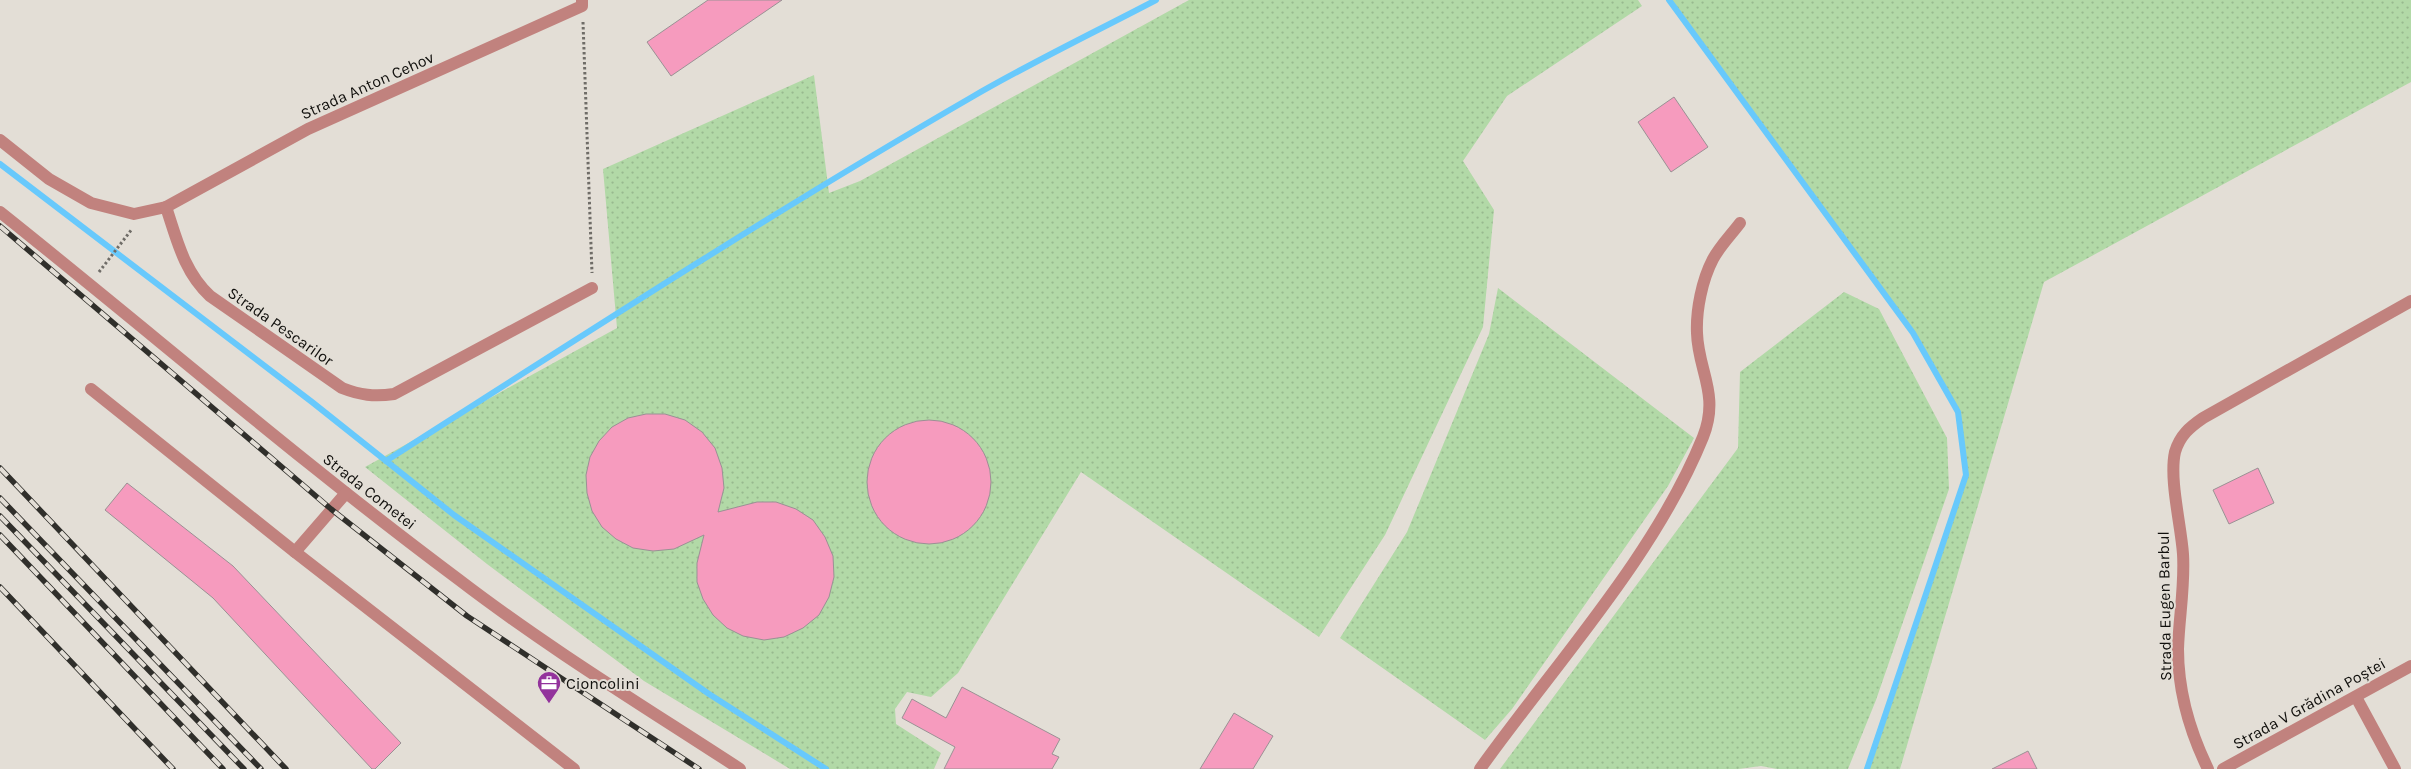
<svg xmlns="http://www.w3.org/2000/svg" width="2411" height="769" font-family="Karla,sans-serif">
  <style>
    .grass { fill: url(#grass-dots) }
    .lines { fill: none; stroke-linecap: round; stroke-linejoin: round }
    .stream { stroke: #68c9fc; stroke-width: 6 }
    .building { fill: #f69bbe; stroke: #9a9194 }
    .path { stroke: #6f6c67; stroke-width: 3; stroke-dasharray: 2.5 2.5; stroke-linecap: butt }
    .minor { stroke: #c1827e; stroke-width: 12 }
    .rail-casing { stroke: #302f2b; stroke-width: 5.5 }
    .rail { stroke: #e3ded6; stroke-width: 4; stroke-dasharray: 11; stroke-linecap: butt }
    .labels { text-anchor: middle; stroke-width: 4; stroke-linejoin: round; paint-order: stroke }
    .street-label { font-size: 16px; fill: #100f0c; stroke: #e3ded6 }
    .poi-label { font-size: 16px; fill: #100f0c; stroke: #e3ded6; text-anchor: start }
  </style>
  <defs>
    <pattern id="grass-dots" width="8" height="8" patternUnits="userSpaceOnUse" patternTransform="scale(1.25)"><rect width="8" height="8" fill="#b2d9a7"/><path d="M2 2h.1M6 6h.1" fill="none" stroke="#98b98f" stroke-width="1.8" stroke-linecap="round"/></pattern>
  </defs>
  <rect width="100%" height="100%" fill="#e3ded6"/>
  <g class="grass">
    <polygon points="1189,0 1638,0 1642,6 1507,96 1463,161 1494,210 1483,327 1385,535 1319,637 1081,472 958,673 931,697 907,692 895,709 896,724 941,753 934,769 790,769 644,681 487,564 365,467 617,328 603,169 814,75 829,193 860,181"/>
    <polygon points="1669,0 2411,0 2411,82 2044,282 1900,769 1867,769 1966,475 1958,412 1913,333"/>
    <polygon points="1498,288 1694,438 1668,486 1512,709 1485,740 1340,638 1407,532 1489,334"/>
    <polygon points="1844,292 1879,309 1947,438 1949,489 1876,700 1848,769 1777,769 1761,766 1738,769 1500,769 1738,448 1740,372"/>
  </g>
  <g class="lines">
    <g class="stream">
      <polyline points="1669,0 1913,333 1958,412 1966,475 1867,769"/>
      <polyline points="0,164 312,402 454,515 709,694 826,769"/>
      <path d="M 386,461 C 580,337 773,212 972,97 C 1032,62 1095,32 1156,0"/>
    </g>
  </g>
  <g class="building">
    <polygon points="708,0 782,0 671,76 647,42"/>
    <polygon points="1674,97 1708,147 1671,172 1638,122"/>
    <polygon points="646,414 665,414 685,420 702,432 715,448 722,468 724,488 718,512 757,502 776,502 796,509 813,520 825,537 833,556 834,577 829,597 819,615 803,628 784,637 764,640 743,636 727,628 713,615 703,599 697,582 697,563 704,535 674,549 653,551 633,548 616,539 602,527 592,511 587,493 586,475 590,457 599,441 612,427 628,418"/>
    <circle cx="929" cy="482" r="62"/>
    <polygon points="2258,468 2274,503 2229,524 2213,490"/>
    <polygon points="127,483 233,566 401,743 375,769 372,769 213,598 105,510"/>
    <polygon points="962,687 1060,739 1052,754 1059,757 1052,769 944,769 955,747 902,718 912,699 946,718"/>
    <polygon points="1234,713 1273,736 1253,769 1200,769"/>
    <polygon points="2028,751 2037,769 1992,769"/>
  </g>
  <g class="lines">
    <g class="path">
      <polyline points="583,22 592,273"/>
      <polyline points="99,272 132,229"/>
    </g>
    <g class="minor">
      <path d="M 0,140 L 49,179 L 91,203 L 134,214 L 166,207 C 177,240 184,272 210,296 L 342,388 C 360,395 374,397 394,394 L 592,288"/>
      <polyline points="166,207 308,129 582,6 582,0"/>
      <path d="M 0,212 C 153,334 301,462 458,579 C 548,648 645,707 740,769"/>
      <polyline points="91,389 295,552 346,493"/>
      <polyline points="295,552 574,769"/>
      <polyline points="2356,697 2395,769"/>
      <path d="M 1480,769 C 1555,664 1655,556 1703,437 C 1720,394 1698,371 1697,333 C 1696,310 1702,280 1713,259 C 1720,246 1731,235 1740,223"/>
      <path d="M 2208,769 C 2190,732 2178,691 2178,649 C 2179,617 2185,586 2183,554 C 2181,525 2169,479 2175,452 C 2180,435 2190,427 2203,418 L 2411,301"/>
      <polyline points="2223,769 2411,666"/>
    </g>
    <g class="rail-casing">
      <g id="rail">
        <polyline points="0,226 331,509 467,616 699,769"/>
        <polyline points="0,468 286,769"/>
        <polyline points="0,498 261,769"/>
        <polyline points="0,516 244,769"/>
        <polyline points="0,535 223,769"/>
        <polyline points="0,587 173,769"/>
      </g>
    </g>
    <use href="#rail" class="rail"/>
  </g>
  <defs>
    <g id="office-pin" transform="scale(1.25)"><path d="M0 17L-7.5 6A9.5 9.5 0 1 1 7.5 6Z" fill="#93339c" stroke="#e3ded6"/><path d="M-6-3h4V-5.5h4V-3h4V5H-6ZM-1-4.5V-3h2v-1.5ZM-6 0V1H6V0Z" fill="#fff"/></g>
  </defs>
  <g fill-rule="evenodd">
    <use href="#office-pin" x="549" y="683"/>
  </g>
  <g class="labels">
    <g class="street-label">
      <text transform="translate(367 85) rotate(-24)" y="6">Strada Anton Cehov</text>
      <text transform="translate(281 326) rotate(35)" y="6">Strada Pescarilor</text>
      <text transform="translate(370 491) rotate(38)" y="6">Strada Cometei</text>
      <text transform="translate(2164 606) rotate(-91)" y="6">Strada Eugen Barbul</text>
      <text transform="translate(2309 703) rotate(-29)" y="6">Strada V Grădina Poștei</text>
    </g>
    <g class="poi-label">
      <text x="566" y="689">Cioncolini</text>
    </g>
  </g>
</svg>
